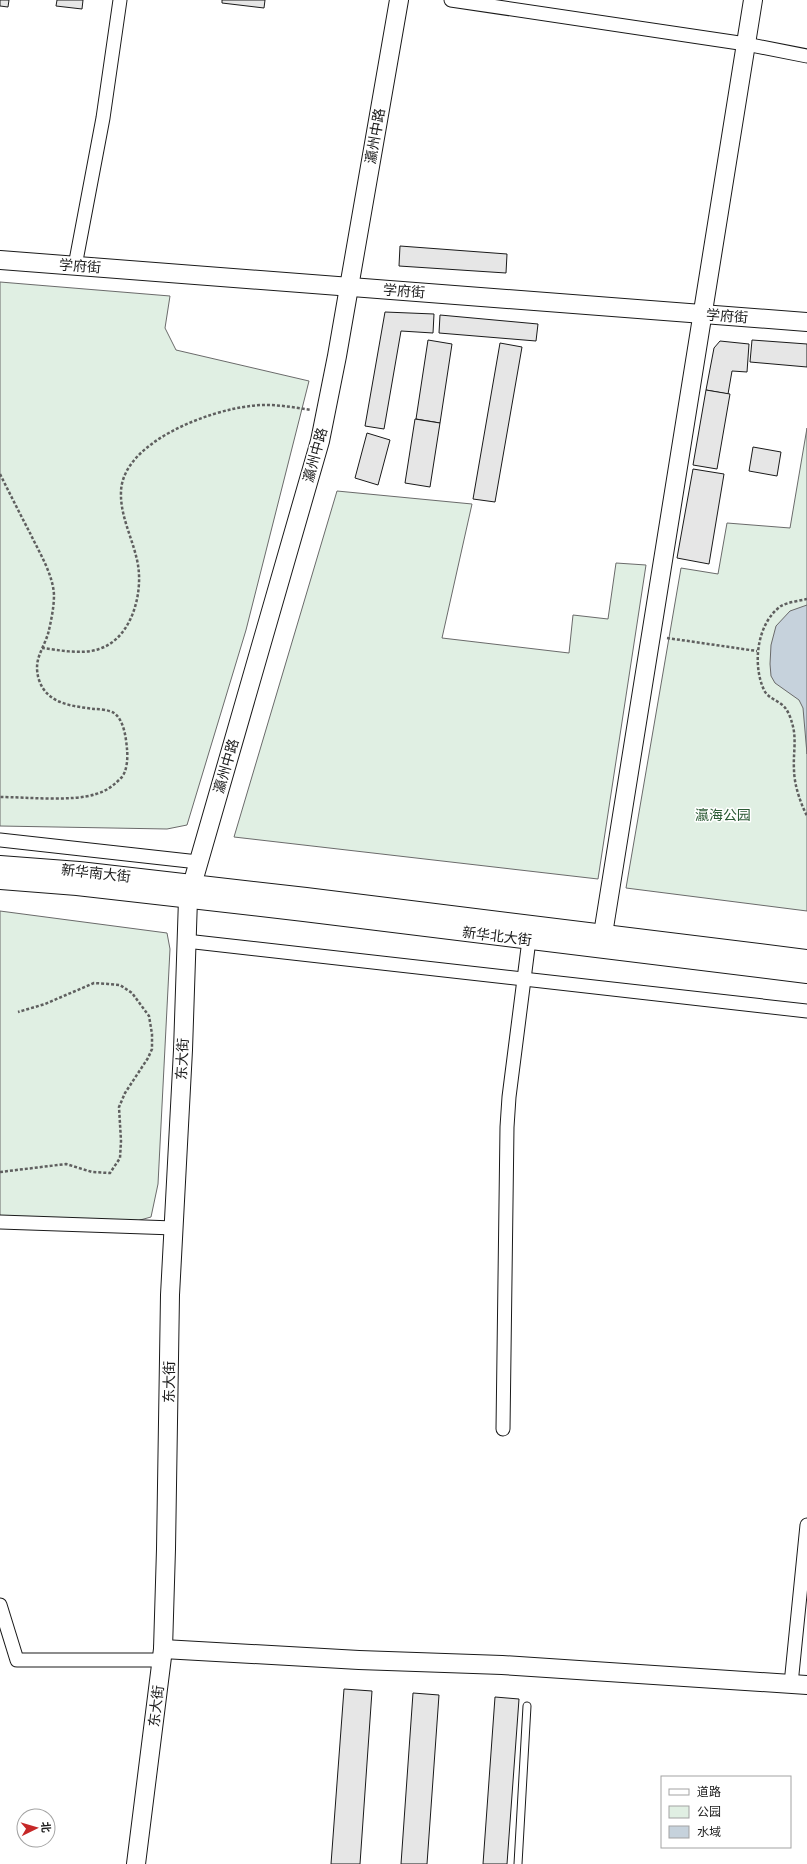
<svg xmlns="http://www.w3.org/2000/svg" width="807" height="1864" font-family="'PT Sans','Noto Sans SC',sans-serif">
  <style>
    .green { fill: #e0efe3; stroke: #6a6a6a }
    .water { fill: #c6d2dc; stroke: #6a6a6a }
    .building { fill: #e6e6e6; stroke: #1a1a1a }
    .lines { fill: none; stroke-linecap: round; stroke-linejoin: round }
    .lane-casing { stroke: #1a1a1a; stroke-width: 9 }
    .street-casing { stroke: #1a1a1a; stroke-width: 15 }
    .secondary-casing { stroke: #1a1a1a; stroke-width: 20 }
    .path { stroke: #5f5f5f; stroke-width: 2.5; stroke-dasharray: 3 2; stroke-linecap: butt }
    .lane { stroke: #fff; stroke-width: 7 }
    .street { stroke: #fff; stroke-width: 13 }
    .secondary { stroke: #fff; stroke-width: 18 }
    .labels { text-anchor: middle; stroke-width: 3; stroke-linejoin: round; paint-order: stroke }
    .street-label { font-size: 14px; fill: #1a1a1a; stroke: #fff }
    .park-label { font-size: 14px; fill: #2b5a34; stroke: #fff }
  </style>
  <rect width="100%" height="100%" fill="#fff"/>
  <g class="green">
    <polygon points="0,282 170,296 165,328 176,350 309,381 246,630 187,825 167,829 0,826"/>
    <polygon points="807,428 807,911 626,888 681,568 718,574 727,523 790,528"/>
    <polygon points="337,491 472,504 442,638 569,653 573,615 608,619 616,563 646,565 598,879 234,837"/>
    <polygon points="0,911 167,933 170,949 158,1184 151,1217 133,1222 0,1216"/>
  </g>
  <polygon class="water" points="807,605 807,754 803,708 799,700 775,683 771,676 770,664 771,645 776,626 790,611"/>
  <g class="building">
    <polygon points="0,0 9,0 8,7 0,6"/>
    <polygon points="57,0 83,0 82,9 56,6"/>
    <polygon points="222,0 265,0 264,8 222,3"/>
    <polygon points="400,246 507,254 506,273 399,266"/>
    <polygon points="385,312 434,314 433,333 401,331 384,429 365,426"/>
    <polygon points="440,315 538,324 536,341 439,333"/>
    <polygon points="428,340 452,344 440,423 416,419"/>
    <polygon points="752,340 807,344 807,367 750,362"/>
    <polygon points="720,341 749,344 747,372 732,371 728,394 706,390 714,348"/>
    <polygon points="500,343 522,347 495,502 473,499"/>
    <polygon points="706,390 730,394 717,469 693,465"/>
    <polygon points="415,419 440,423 430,487 405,483"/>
    <polygon points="367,433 390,440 378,485 355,478"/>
    <polygon points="753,447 781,452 777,476 749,471"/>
    <polygon points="693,469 724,474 709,564 677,558"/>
    <polygon points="344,1689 372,1691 360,1864 331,1864"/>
    <polygon points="413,1693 439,1695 427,1864 401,1864"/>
    <polygon points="495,1697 519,1699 507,1864 483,1864"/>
  </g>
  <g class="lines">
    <g class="lane-casing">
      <polyline id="lane" points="518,1864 527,1706"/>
    </g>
    <g class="street-casing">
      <g id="street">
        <polyline points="451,0 746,44 807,56"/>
        <polyline points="75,266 103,118 120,0"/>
        <polyline points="0,840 198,862"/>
        <polyline points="186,941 807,1011"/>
        <polyline points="0,1222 174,1228"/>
        <polyline points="503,1429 507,1127 509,1097 529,940"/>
        <polyline points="0,1605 17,1660 162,1660"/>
        <polyline points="791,1684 807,1525"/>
      </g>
    </g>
    <g class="secondary-casing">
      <g id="secondary">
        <polyline points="0,260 807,322"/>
        <polyline points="0,865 79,871 306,897 807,959"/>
        <polyline points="0,880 77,886 304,912 807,974"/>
        <polyline points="603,934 753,0"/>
        <polyline points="163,1649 359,1660 502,1665 807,1685"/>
        <polyline points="136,1864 163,1649 166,1549 170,1295 183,1050 188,899 320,441 337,356 399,0"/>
      </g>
    </g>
    <g class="path">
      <path d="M 0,474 C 10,494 20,514 30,533 C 39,552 53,574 54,595 C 54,607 51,622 48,634 C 42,652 33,660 39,680 C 47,704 72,706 94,709 C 100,709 109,710 114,713 C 124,720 126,738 127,749 C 128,758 127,772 121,778 C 114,785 107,791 96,794 C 72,802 26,797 0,797"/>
      <path d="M 807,599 C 799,601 788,602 781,606 C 757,623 752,664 764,690 C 768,699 781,701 786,709 C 789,713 791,719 792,723 C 797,738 793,754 794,769 C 794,784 800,802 807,816"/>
      <polyline points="667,638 757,651"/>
      <path d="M 42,648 C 59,650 82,655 99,649 C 131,639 143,595 138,565 C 134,541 120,517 121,492 C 122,442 210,410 251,406 C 271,403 291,407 311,410"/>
      <polyline points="0,1172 66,1164 92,1172 110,1173 120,1158 121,1141 119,1107 125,1093 148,1058 152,1049 152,1034 149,1016 132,993 120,985 108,984 94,983 45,1004 18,1012"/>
    </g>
    <use href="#lane" class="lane"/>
    <use href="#street" class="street"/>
    <use href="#secondary" class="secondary"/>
  </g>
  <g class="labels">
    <g class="street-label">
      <text transform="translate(375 136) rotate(-80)" y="5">瀛州中路</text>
      <text transform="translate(80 266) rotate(4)" y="5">学府街</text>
      <text transform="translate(404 291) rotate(4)" y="5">学府街</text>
      <text transform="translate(727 316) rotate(4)" y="5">学府街</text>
      <text transform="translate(315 455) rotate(-75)" y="5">瀛州中路</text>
      <text transform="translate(226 766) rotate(-74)" y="5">瀛州中路</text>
      <text transform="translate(96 873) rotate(6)" y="5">新华南大街</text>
      <text transform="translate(497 936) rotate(7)" y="5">新华北大街</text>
      <text transform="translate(182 1059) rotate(-87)" y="5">东大街</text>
      <text transform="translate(169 1382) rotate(-89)" y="5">东大街</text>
      <text transform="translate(156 1706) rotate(-83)" y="5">东大街</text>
    </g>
    <g class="park-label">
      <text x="723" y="820">瀛海公园</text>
    </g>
  </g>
  <rect x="661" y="1776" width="130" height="72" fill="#ffffff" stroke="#a3a3a3"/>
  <rect x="669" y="1789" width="20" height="6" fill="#ffffff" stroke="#a3a3a3"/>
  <text x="697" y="1796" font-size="12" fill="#1a1a1a">道路</text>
  <rect x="669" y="1806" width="20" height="12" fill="#e0efe3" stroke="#a3a3a3"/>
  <text x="697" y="1816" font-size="12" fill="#1a1a1a">公园</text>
  <rect x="669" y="1826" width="20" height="12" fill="#c6d2dc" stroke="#a3a3a3"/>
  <text x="697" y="1836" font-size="12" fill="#1a1a1a">水域</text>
  <g transform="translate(36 1828) rotate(85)"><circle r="19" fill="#ffffff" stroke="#a3a3a3"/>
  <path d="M0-3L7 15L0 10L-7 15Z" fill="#c62828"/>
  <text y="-6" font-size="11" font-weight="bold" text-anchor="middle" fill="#1a1a1a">北</text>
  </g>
</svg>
